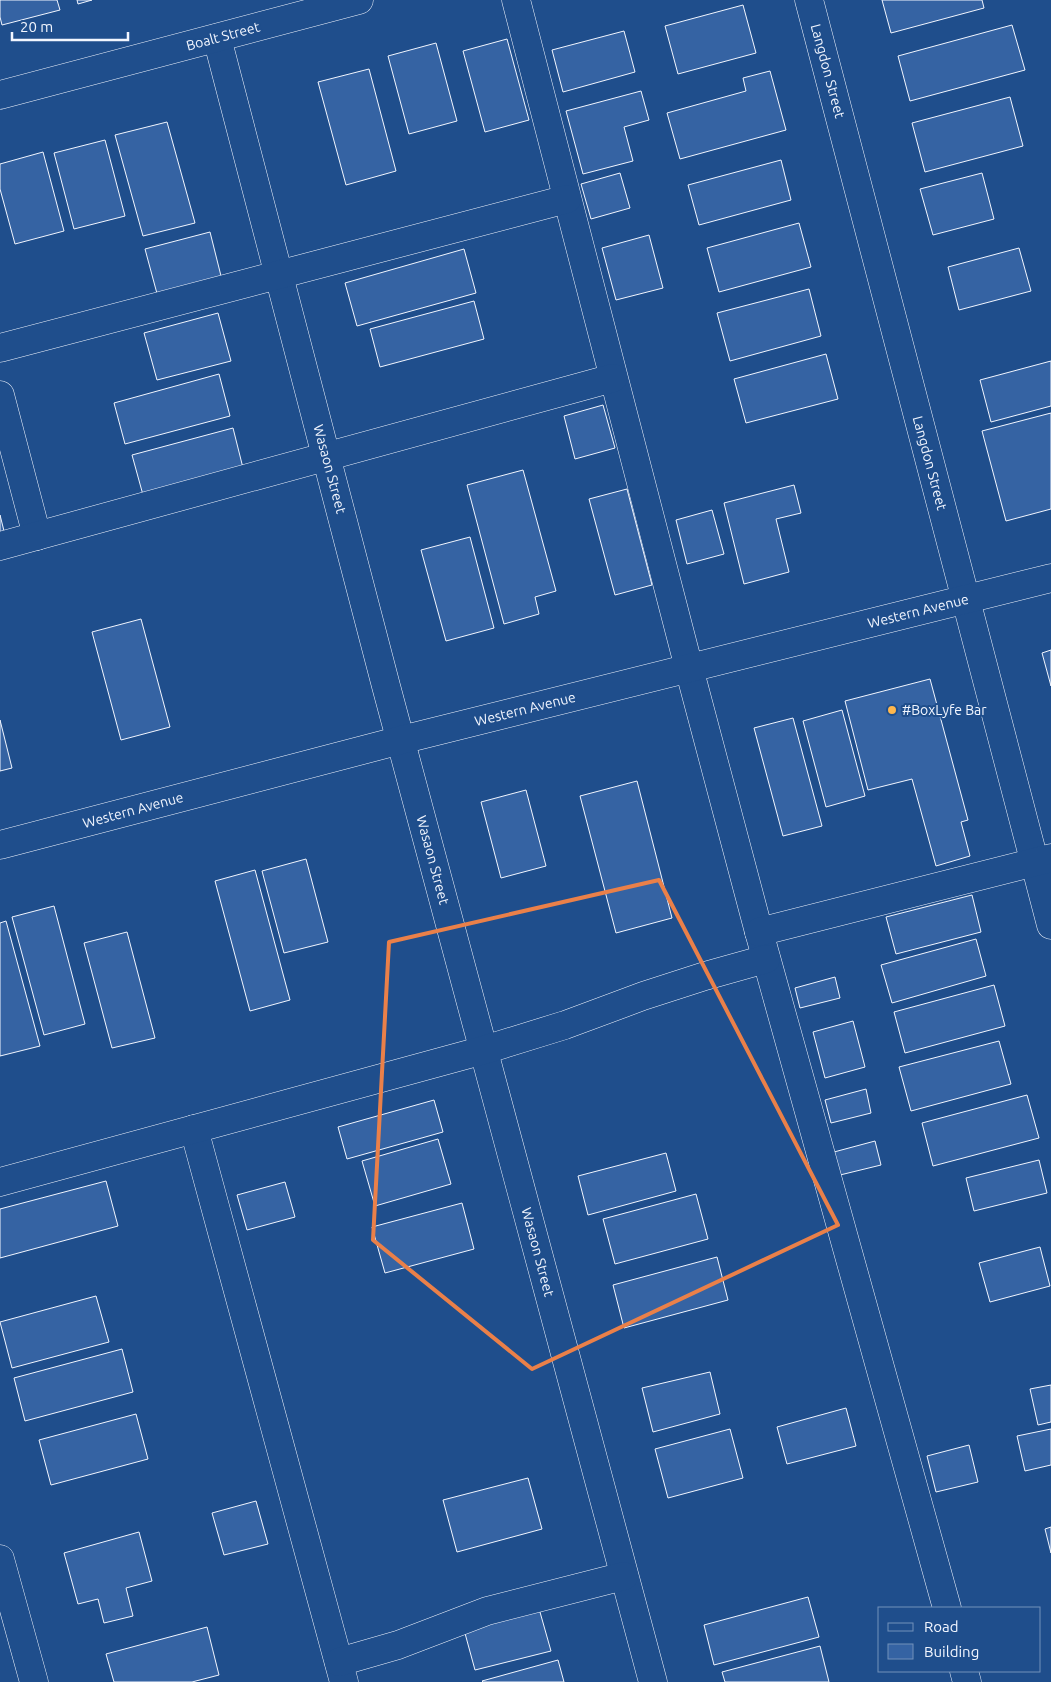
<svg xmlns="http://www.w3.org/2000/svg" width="1051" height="1682" font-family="Ubuntu,sans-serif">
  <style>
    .building { fill: #3563a3; stroke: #f2f6ff }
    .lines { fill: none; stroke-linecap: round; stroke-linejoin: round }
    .minor-casing { stroke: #f2f6ff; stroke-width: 29 }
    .major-casing { stroke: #f2f6ff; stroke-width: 29 }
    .minor { stroke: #1f4e8c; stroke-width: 28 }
    .major { stroke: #1f4e8c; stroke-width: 28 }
    .marked { fill: none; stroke: #ea8049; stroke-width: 4; stroke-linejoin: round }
    .poi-dot { fill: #ffb74d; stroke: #1f4e8c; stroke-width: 2 }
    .labels { text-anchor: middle; stroke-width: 4; stroke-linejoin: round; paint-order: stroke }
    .street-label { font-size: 14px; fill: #f2f6ff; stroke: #1f4e8c }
    .poi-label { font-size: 14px; fill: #f2f6ff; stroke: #1f4e8c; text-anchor: start }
  </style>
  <rect width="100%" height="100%" fill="#1f4e8c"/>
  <g class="building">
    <polygon points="0,0 57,0 60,10 2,25 0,17"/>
    <polygon points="77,0 92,0 78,4"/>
    <polygon points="882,0 982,0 984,8 891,33"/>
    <polygon points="743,5 756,53 678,74 665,26"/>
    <polygon points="1012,25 1025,70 910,101 898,56"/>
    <polygon points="624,31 635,72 563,92 552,50"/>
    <polygon points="507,39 529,120 485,132 463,51"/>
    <polygon points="436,43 457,121 409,134 388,56"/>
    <polygon points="369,69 396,171 346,185 318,82"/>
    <polygon points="770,71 786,130 680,159 667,113 746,91 743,78"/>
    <polygon points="641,91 649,120 624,127 633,161 583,174 566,111"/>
    <polygon points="1010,97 1023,146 925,172 912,123"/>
    <polygon points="167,122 195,223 143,236 115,135"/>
    <polygon points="105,140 125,216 74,229 54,153"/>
    <polygon points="43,152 64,231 15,244 0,189 0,164"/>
    <polygon points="781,160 791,200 699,225 688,185"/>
    <polygon points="620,173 630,208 591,219 581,184"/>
    <polygon points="982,173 994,219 933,235 920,189"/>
    <polygon points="799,223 811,267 719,292 707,248"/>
    <polygon points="210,232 223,284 159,301 145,249"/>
    <polygon points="649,235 663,288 616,300 602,248"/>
    <polygon points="1019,248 1031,291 959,310 948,267"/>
    <polygon points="464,249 476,293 357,326 345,283"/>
    <polygon points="809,289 821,336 730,361 717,313"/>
    <polygon points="474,301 484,339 380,367 370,329"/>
    <polygon points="218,313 231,361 157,380 144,333"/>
    <polygon points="826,354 838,399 746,423 734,379"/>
    <polygon points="1051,361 1051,406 991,422 980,380"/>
    <polygon points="219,374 230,416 125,444 114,403"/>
    <polygon points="603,405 615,448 575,459 564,416"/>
    <polygon points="1051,413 1051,509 1006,521 982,431"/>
    <polygon points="233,428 243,468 143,495 132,455"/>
    <polygon points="523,470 556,591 535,597 539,614 504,624 467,485"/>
    <polygon points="794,485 801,513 776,519 789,572 744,584 724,503"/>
    <polygon points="627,489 652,585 615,595 589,499"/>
    <polygon points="712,510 724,554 687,564 676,520"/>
    <polygon points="0,515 4,531 0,532"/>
    <polygon points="470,537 494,628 446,641 421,550"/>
    <polygon points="141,619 170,727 121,740 92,632"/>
    <polygon points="1051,650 1051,686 1042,653"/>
    <polygon points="930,679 968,820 961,822 970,856 936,866 912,779 868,790 845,701"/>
    <polygon points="842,710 865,796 826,807 803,721"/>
    <polygon points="793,718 822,826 783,836 754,728"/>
    <polygon points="0,720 12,768 0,771"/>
    <polygon points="637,781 672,918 616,933 580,796"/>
    <polygon points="526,790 546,866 501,878 481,802"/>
    <polygon points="306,859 328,942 284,953 262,871"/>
    <polygon points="255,870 290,1000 250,1011 215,881"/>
    <polygon points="972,895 981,932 896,954 886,917"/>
    <polygon points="54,906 85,1024 44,1035 12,917"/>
    <polygon points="6,921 40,1046 0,1056 0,923"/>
    <polygon points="127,932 155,1038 112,1048 84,943"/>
    <polygon points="976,939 986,976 892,1003 881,965"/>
    <polygon points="835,977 840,998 800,1008 795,988"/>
    <polygon points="994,985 1005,1026 905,1053 894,1012"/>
    <polygon points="853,1021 865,1067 825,1078 813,1032"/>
    <polygon points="999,1041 1011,1084 911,1111 899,1067"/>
    <polygon points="866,1089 871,1113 831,1123 825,1100"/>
    <polygon points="1027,1095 1039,1138 933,1166 922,1123"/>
    <polygon points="434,1100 443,1132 347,1159 338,1127"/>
    <polygon points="438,1139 451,1184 375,1206 362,1161"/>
    <polygon points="875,1141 881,1165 840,1175 834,1152"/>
    <polygon points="666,1153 676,1191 588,1215 578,1176"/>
    <polygon points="1039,1160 1047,1193 974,1211 966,1178"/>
    <polygon points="106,1181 118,1226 0,1258 0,1209"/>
    <polygon points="285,1182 295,1217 247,1230 237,1195"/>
    <polygon points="696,1194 708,1239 615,1264 603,1219"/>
    <polygon points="462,1203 474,1249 385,1273 372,1227"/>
    <polygon points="1040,1247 1050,1286 990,1302 979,1263"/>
    <polygon points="717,1257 728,1300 624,1328 613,1285"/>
    <polygon points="96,1296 109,1342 12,1368 0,1322"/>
    <polygon points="122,1349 133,1392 25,1421 14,1378"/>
    <polygon points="710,1372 720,1414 653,1432 642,1388"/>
    <polygon points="1051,1385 1051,1422 1038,1425 1030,1389"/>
    <polygon points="846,1408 856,1446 787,1464 777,1427"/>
    <polygon points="136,1414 148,1459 51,1485 39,1440"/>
    <polygon points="730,1429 743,1478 668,1498 655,1449"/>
    <polygon points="1051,1429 1051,1465 1025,1471 1017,1436"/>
    <polygon points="969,1445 978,1482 936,1492 927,1456"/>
    <polygon points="528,1478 542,1529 457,1552 443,1500"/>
    <polygon points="256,1501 268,1544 224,1555 212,1513"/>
    <polygon points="1051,1527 1051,1553 1045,1529"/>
    <polygon points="139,1532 152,1581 126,1588 133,1616 104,1623 98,1599 78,1604 64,1553"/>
    <polygon points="808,1597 819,1637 714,1665 704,1625"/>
    <polygon points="538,1605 551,1651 475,1670 463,1626"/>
    <polygon points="207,1627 219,1675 192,1682 114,1682 106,1654"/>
    <polygon points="820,1646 829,1682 725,1682 722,1672"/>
    <polygon points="558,1660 564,1682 483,1682 482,1681"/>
  </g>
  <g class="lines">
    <g class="minor-casing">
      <g id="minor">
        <polyline points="516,0 689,668 759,932 947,1608"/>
        <polyline points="809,0 1051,925"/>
        <polyline points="217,38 386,686 653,1682"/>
        <polyline points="0,95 359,0"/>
        <polyline points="0,348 567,199"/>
        <polyline points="0,395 37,536"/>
        <polyline points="0,546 613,378"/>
        <polyline points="759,932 1051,858"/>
        <polyline points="194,1129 344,1682"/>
        <polyline points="0,1182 484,1050 565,1025 643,996 705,976 766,959"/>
        <polyline points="0,1559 34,1682"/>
        <polyline points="339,1662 398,1645 487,1611 624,1576"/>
        <polyline points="964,1671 967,1682"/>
      </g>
    </g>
    <g class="major-casing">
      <polyline id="major" points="0,845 401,740 1051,578"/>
    </g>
    <use href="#minor" class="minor"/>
    <use href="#major" class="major"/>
  </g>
  <path class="marked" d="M 659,880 L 838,1225 L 532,1369 L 373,1240 L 389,942 Z"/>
  <circle class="poi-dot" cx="892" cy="710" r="5"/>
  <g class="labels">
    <g class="street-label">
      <text transform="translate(223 36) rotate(-15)" y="5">Boalt Street</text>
      <text transform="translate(828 71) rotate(75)" y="5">Langdon Street</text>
      <text transform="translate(930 463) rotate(75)" y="5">Langdon Street</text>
      <text transform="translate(330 469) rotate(75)" y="5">Wasaon Street</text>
      <text transform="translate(918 611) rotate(-14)" y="5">Western Avenue</text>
      <text transform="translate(525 709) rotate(-14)" y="5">Western Avenue</text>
      <text transform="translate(133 810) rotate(-15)" y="5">Western Avenue</text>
      <text transform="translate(433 860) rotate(75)" y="5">Wasaon Street</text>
      <text transform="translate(538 1252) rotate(75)" y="5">Wasaon Street</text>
    </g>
    <g class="poi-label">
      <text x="902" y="715">#BoxLyfe Bar</text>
    </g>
  </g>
  <rect x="878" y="1607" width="162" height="65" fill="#1f4e8c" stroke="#7391ba"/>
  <rect x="888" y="1623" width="25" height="8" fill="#1f4e8c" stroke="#7391ba"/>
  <text x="924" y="1632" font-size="15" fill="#f2f6ff">Road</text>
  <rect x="888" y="1644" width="25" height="15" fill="#3563a3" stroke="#7391ba"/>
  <text x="924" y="1657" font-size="15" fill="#f2f6ff">Building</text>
  <path d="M12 32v8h116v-8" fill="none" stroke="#f2f6ff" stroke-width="2.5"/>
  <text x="20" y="32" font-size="15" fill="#f2f6ff" stroke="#1f4e8c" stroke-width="4" paint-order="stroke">20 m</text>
</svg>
